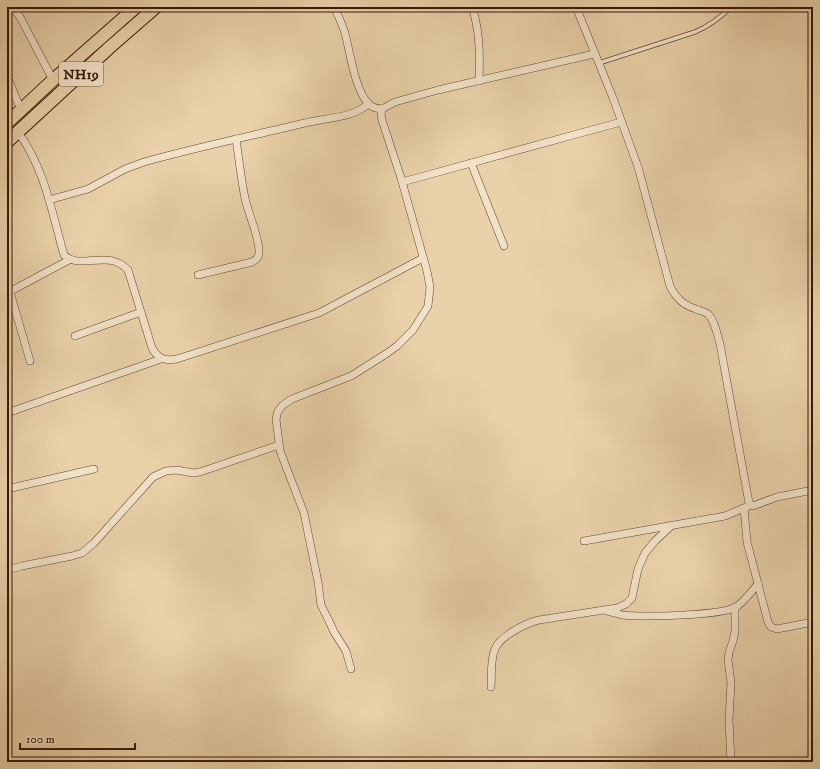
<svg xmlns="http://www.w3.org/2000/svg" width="820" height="769" font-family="'IM FELL DW Pica',serif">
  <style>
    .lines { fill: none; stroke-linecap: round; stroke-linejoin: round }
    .service-casing { stroke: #64462f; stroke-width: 5 }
    .minor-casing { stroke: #64462f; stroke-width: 8 }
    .trunk-casing { stroke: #371706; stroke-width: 14 }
    .service { stroke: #f1e1c7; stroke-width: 3.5 }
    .minor { stroke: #f1e1c7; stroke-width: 7 }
    .trunk { stroke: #e9d1a9; stroke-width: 12 }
    .labels { text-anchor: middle; stroke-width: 3; stroke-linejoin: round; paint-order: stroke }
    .shield { fill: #f1e1c7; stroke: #6f5440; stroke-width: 1 }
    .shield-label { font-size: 14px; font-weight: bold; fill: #371706 }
  </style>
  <rect width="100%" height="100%" fill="#e9d1a9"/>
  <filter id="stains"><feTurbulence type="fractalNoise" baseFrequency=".005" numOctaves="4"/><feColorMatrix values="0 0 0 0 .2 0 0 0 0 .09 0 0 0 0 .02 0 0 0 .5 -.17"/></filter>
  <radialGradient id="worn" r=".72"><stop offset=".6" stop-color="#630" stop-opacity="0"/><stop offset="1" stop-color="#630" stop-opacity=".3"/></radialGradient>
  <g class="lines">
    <g class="service-casing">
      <path id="service" d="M 599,63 L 695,32 C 709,26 720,18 731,7"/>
    </g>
    <g class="minor-casing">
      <g id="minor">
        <polyline points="12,7 20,17 53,80"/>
        <path d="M 334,7 C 338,15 342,24 345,33 C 350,52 355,90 368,103 C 372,108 376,108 382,109"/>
        <path d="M 472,7 C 480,31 480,56 479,81"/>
        <path d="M 576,7 L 613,98 L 638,167 L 670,286 C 676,298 683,305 696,309 C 700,311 704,311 708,314 C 715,321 717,334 720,344 L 749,503 L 753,506 L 777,497 L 813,490"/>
        <polyline points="7,76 21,110"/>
        <path d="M 18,132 C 45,169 52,213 64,255 C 81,271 107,248 128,270 L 152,348 C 158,359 165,361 177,359 L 319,313 L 423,258"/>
        <polyline points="471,163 504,246"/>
        <polyline points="402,182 621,122"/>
        <path d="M 49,200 L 88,189 L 125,169 L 144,162 C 197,147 251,136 305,123 C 324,118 354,118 368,104"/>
        <path d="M 198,275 L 252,262 C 256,260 259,258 259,253 C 260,238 248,214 245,198 C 241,179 239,159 236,139"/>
        <polyline points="10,292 30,361"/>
        <polyline points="7,293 69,260"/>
        <polyline points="75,336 141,312"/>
        <polyline points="7,413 161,359"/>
        <polyline points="7,489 94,469"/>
        <polyline points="744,508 747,542 768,622 771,627 777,629 813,622"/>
        <polyline points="584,541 725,516 751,505"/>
        <polyline points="7,570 22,566 72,556 82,553 94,543 153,477 166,471 177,470 193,473 200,472 279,445"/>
        <path d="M 607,611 C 612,612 617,614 622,615 C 642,617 720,616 736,607 C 745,601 751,592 758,584"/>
        <polyline points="351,669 346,651 334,632 329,621 321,605 318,582 304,513 280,451 276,419 278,411 283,405 292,399 351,376 386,354 397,346 413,330 428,306 430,287 427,271 401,178 382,120 381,114 382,109 395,102 438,90 594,54"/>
        <path d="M 491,687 C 492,676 490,660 495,649 C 500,636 526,623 539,620 L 617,608 L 626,604 L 632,598 L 638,569 L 645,553 L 655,541 L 671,526"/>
        <polyline points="731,762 729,720 731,683 728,660 729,652 733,641 735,631 735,607"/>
      </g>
    </g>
    <g class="trunk-casing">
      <g id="trunk">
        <polyline points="7,123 53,80 136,7"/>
        <polyline points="7,142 110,47 156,7"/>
      </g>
    </g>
    <use href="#service" class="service"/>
    <use href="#minor" class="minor"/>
    <use href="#trunk" class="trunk"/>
  </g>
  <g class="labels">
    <rect class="shield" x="59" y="62" width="44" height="24" rx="3"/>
    <g class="shield-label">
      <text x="81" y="79">NH19</text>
    </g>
  </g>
  <rect width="820" height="769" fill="none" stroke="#e9d1a9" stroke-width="24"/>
  <rect x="8" y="8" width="804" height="753" fill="none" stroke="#371706" stroke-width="2"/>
  <rect x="12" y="12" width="796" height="745" fill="none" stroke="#371706"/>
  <path d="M20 743v6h115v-6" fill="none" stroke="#371706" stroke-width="2"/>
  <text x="26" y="743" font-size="12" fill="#371706" stroke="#f1e1c7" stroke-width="3" paint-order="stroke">100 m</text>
  <rect width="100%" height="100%" filter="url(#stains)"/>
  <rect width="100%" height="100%" fill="url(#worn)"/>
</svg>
